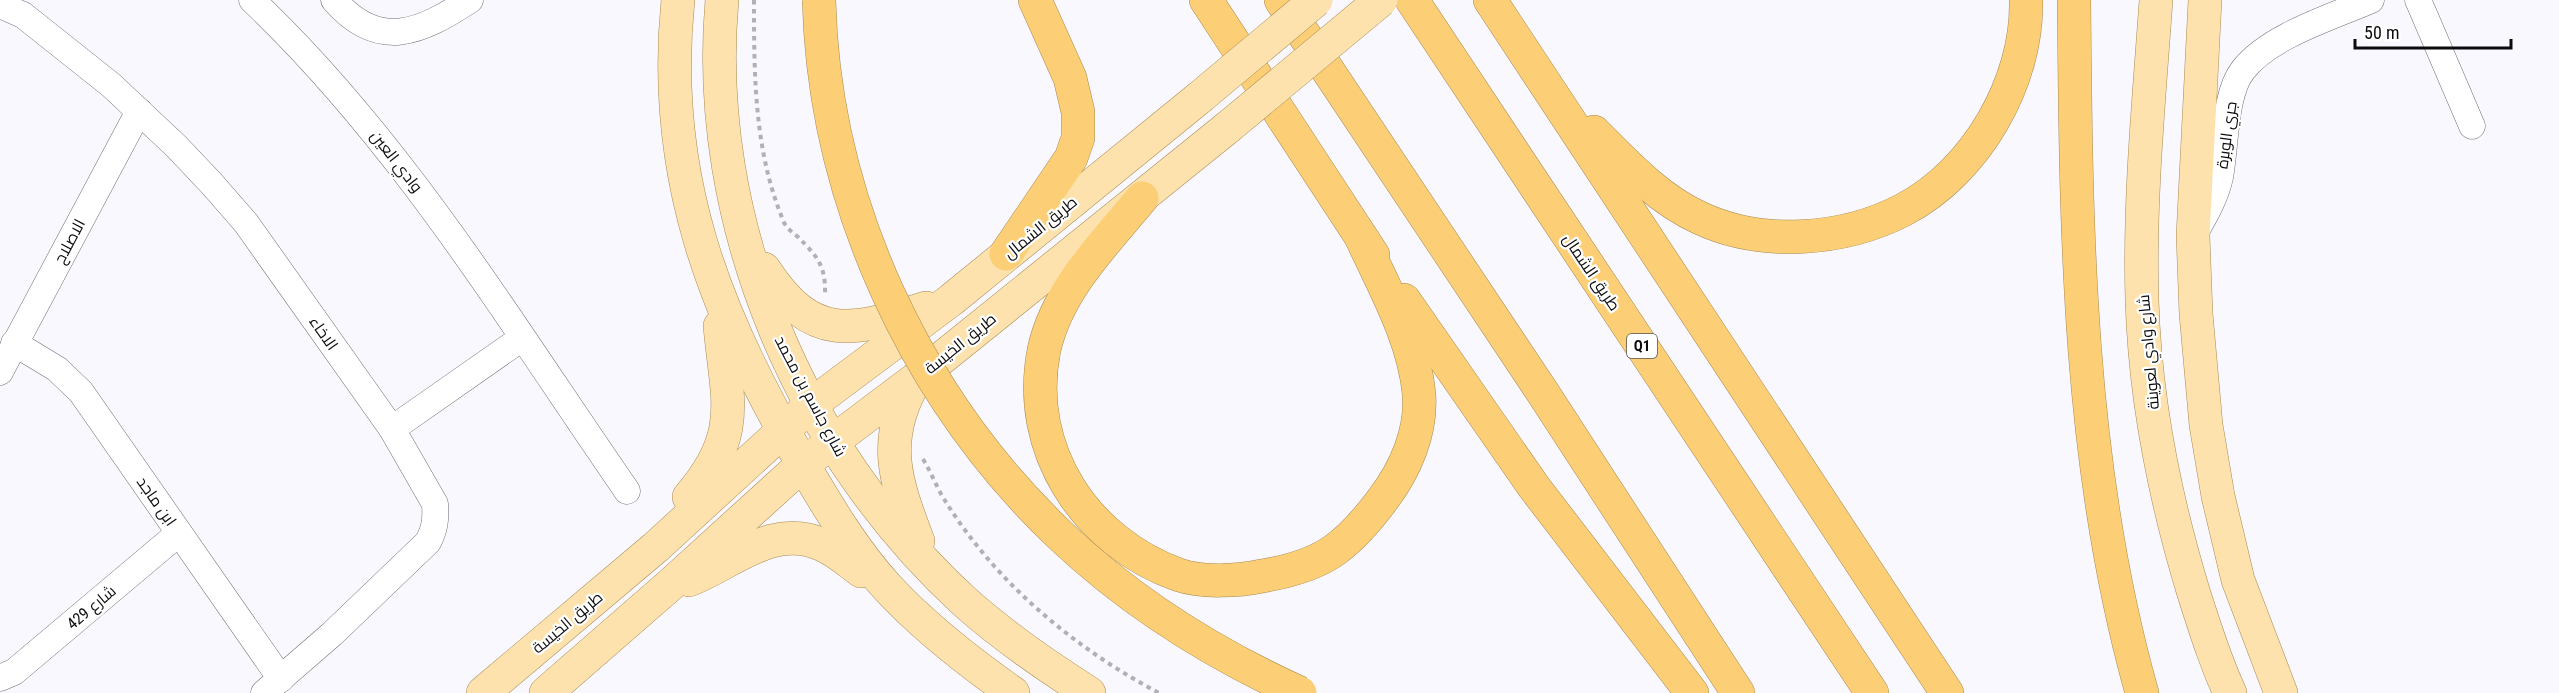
<svg xmlns="http://www.w3.org/2000/svg" width="2559" height="693" font-family="'Roboto Condensed',Cairo,sans-serif">
  <style>
    .lines { fill: none; stroke-linecap: round; stroke-linejoin: round }
    .minor-casing { stroke: #706f76; stroke-width: 27 }
    .major-casing { stroke: #a88a52; stroke-width: 34 }
    .highway-casing { stroke: #a88a52; stroke-width: 34 }
    .path { stroke: #b0b0b5; stroke-width: 4; stroke-dasharray: 4.5 4.5; stroke-linecap: butt }
    .minor { stroke: #fff; stroke-width: 26 }
    .major { stroke: #fde2ad; stroke-width: 33 }
    .highway { stroke: #fccf77; stroke-width: 33 }
    .major-bridge-casing { stroke: #a88a52; stroke-width: 34; stroke-linecap: butt }
    .highway-bridge-casing { stroke: #a88a52; stroke-width: 34; stroke-linecap: butt }
    .major-bridge { stroke: #fde2ad; stroke-width: 33 }
    .highway-bridge { stroke: #fccf77; stroke-width: 33 }
    .labels { text-anchor: middle; stroke-width: 4.5; stroke-linejoin: round; paint-order: stroke }
    .shield { fill: #fff; stroke: #545456; stroke-width: 1.5 }
    .shield-label { font-size: 15px; font-weight: bold; fill: #0b0b0d }
    .street-label { font-size: 16px; fill: #0b0b0d; stroke: #fff }
  </style>
  <rect width="100%" height="100%" fill="#f8f8fe"/>
  <g class="lines">
    <g class="minor-casing">
      <g id="minor">
        <path d="M 252,0 C 402,142 510,322 627,491"/>
        <path d="M 334,0 C 379,52 421,32 470,0"/>
        <polyline points="2418,0 2472,126"/>
        <path d="M 0,5 L 23,15 L 111,85 L 176,146 L 212,184 L 246,223 L 392,429 L 435,504 C 436,519 435,529 428,542 L 332,634 L 264,693"/>
        <path d="M 2196,231 C 2206,214 2216,196 2220,177 C 2226,146 2224,94 2243,70 C 2269,36 2332,17 2371,0"/>
        <polyline points="14,343 57,369 81,392 281,679"/>
        <polyline points="0,372 139,111"/>
        <polyline points="392,429 522,338"/>
        <polyline points="0,678 14,672 179,533"/>
      </g>
    </g>
    <g class="major-casing">
      <g id="major">
        <path d="M 678,0 C 660,174 714,313 801,461 C 827,505 853,550 888,588 C 925,628 969,662 1013,693"/>
        <path d="M 722,0 C 702,222 801,452 965,602 C 1003,636 1045,665 1089,693"/>
        <path d="M 2156,0 C 2149,100 2139,200 2142,300 C 2145,400 2165,499 2194,594 C 2205,628 2215,661 2230,693"/>
        <polyline points="2205,0 2193,236 2196,314 2206,425 2218,496 2238,580 2281,693"/>
        <path d="M 764,269 C 812,343 851,332 926,308"/>
        <path d="M 916,379 C 880,439 895,481 918,541"/>
        <path d="M 689,497 C 743,434 727,401 720,326"/>
        <path d="M 689,580 C 733,563 773,522 823,545 C 837,551 849,562 861,571"/>
        <polyline points="483,693 656,547 812,404 951,300 1199,98"/>
        <polyline points="546,693 670,585 803,464 917,378 1227,128"/>
      </g>
    </g>
    <g class="highway-casing">
      <g id="highway">
        <polyline points="1206,0 1373,255"/>
        <polyline points="1281,0 1543,393 1738,693"/>
        <polyline points="1412,0 1872,693"/>
        <polyline points="1490,0 1947,693"/>
        <path d="M 2074,0 C 2076,233 2078,467 2142,693"/>
        <path d="M 1594,132 C 1626,164 1658,199 1700,218 C 1762,247 1843,241 1903,210 C 1976,172 2028,82 2026,0"/>
        <path d="M 1142,198 C 1104,244 1057,290 1044,350 C 1024,450 1086,542 1179,575 C 1203,583 1238,581 1262,576 C 1286,572 1316,564 1336,549 C 1355,535 1369,518 1383,499 C 1405,470 1422,432 1419,394 C 1414,339 1384,287 1361,237"/>
        <polyline points="1006,254 1071,158 1078,138 1078,112 1070,78 1035,0"/>
        <polyline points="1404,300 1534,487 1692,693"/>
      </g>
    </g>
    <g class="path">
      <path d="M 754,0 C 754,75 754,150 783,220 C 785,227 792,232 798,237 C 818,257 826,266 825,296"/>
      <path d="M 923,459 C 931,472 936,486 944,499 C 995,582 1074,648 1159,693"/>
    </g>
    <use href="#minor" class="minor"/>
    <use href="#major" class="major"/>
    <use href="#highway" class="highway"/>
    <g class="major-bridge-casing">
      <g id="major-bridge">
        <polyline points="1199,98 1316,0"/>
        <polyline points="1227,128 1381,0"/>
      </g>
    </g>
    <g class="highway-bridge-casing">
      <path id="highway-bridge" d="M 819,0 C 824,201 916,399 1062,537 C 1131,602 1214,654 1300,693"/>
    </g>
    <use href="#major-bridge" class="major-bridge"/>
    <use href="#highway-bridge" class="highway-bridge"/>
  </g>
  <g class="labels">
    <rect class="shield" x="1627" y="334" width="30" height="24" rx="4.5"/>
    <g class="shield-label">
      <text x="1642" y="351">Q1</text>
    </g>
    <g class="street-label">
      <text transform="translate(2226 135) rotate(-82)" y="6">جري الوبرة</text>
      <text transform="translate(397 161) rotate(52)" y="6">وادي العين</text>
      <text transform="translate(1040 227) rotate(-39)" y="6">طريق الشمال</text>
      <text transform="translate(69 241) rotate(-62)" y="6">الاصلاح</text>
      <text transform="translate(1592 272) rotate(56)" y="6">طريق الشمال</text>
      <text transform="translate(324 333) rotate(55)" y="6">الاخاء</text>
      <text transform="translate(960 343) rotate(-39)" y="6">طريق الخيسة</text>
      <text transform="translate(2148 352) rotate(-95)" y="6">شارع وادي لعوينة</text>
      <text transform="translate(811 396) rotate(62)" y="6">شارع جاسم بن محمد</text>
      <text transform="translate(157 501) rotate(55)" y="6">ابن ماجد</text>
      <text transform="translate(91 607) rotate(-40)" y="6">شارع 429</text>
      <text transform="translate(567 622) rotate(-40)" y="6">طريق الخيسة</text>
    </g>
  </g>
  <path d="M2355 39v9h156v-9" fill="none" stroke="#0b0b0d" stroke-width="3"/>
  <text x="2364" y="39" font-size="18" fill="#0b0b0d" stroke="#ffffff" stroke-width="4.5" paint-order="stroke">50 m</text>
</svg>
